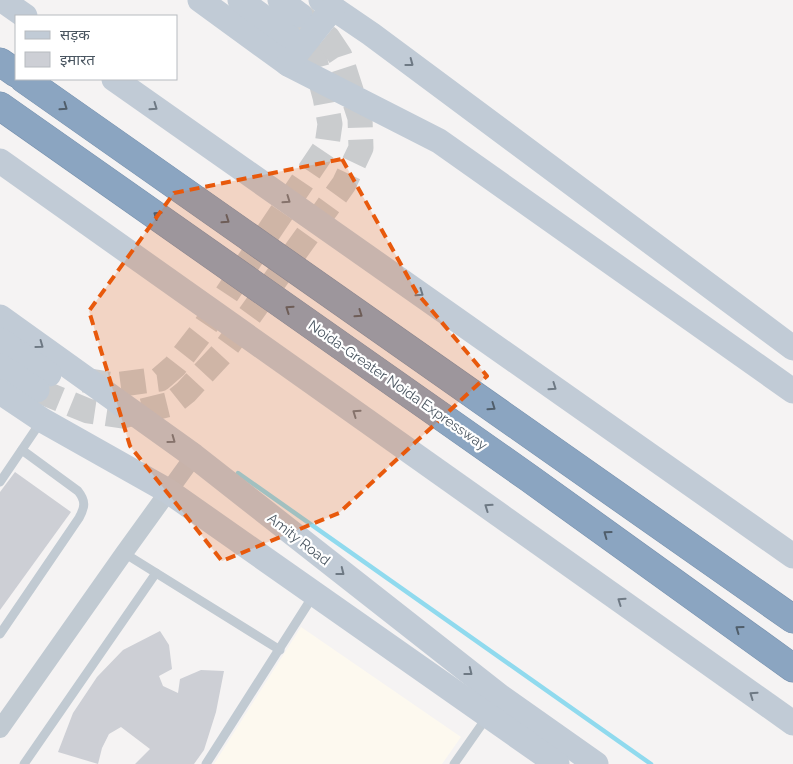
<svg xmlns="http://www.w3.org/2000/svg" width="793" height="764" font-family="Raleway,'Noto Sans Devanagari',sans-serif">
  <style>
    .commercial { fill: #fdf9ef }
    .lines { fill: none; stroke-linecap: round; stroke-linejoin: round }
    .stream { stroke: #90daee; stroke-width: 4.5 }
    .building { fill: #cdcfd5 }
    .secondary-tunnel { stroke: #caccce; stroke-width: 25; stroke-dasharray: 25 12; stroke-linecap: butt }
    .highway-casing { stroke: #7690ad; stroke-width: 29 }
    .lane { stroke: #c1cad2; stroke-width: 9 }
    .street { stroke: #c1cad2; stroke-width: 18 }
    .secondary { stroke: #c1cbd6; stroke-width: 25 }
    .highway { stroke: #8ba5c1; stroke-width: 28 }
    .oneway { stroke: #6e7984 }
    .oneway2 { stroke: #505e6b }
    .marked { fill: #e8590c; fill-opacity: 0.2; stroke: #e8590c; stroke-width: 4; stroke-dasharray: 10 6; stroke-linejoin: round }
    .labels { text-anchor: middle; stroke-width: 4.5; stroke-linejoin: round; paint-order: stroke }
    .street-label { font-size: 14px; fill: #4a5661; stroke: #fff }
  </style>
  <rect width="100%" height="100%" fill="#f5f3f3"/>
  <polygon class="commercial" points="301,627 461,737 442,764 214,764"/>
  <g class="lines">
    <polyline class="stream" points="238,473 651,764"/>
  </g>
  <g class="building">
    <polygon points="15,472 71,512 0,610 0,492"/>
    <polygon points="160,631 169,645 172,669 159,676 163,686 178,693 180,679 201,670 224,671 216,712 204,750 194,764 135,764 150,749 121,727 109,734 102,748 98,764 58,752 73,713 97,677 123,650"/>
  </g>
  <g class="lines">
    <g class="secondary-tunnel">
      <polyline points="84,380 115,385 160,379 175,366 200,334 327,145 330,124 325,97 314,57 288,35"/>
      <polyline points="37,390 88,411 122,416 171,404 186,392 224,351 344,184 361,148 360,118 340,56 328,38 300,15"/>
    </g>
    <g class="highway-casing">
      <g id="highway">
        <polyline points="0,62 16,73"/>
        <polyline points="24,79 793,619"/>
        <polyline points="0,106 529,478 793,668"/>
      </g>
    </g>
    <g class="lane">
      <polyline points="0,482 42,420"/>
      <polyline points="124,553 280,650"/>
      <path d="M 0,634 L 79,518 C 85,507 86,501 78,491 L 22,450"/>
      <polyline points="24,764 156,573"/>
      <polyline points="206,764 313,596"/>
      <polyline points="454,764 487,717"/>
    </g>
    <polyline class="street" points="0,729 124,553 194,456"/>
    <g class="secondary">
      <polyline points="2,0 25,16"/>
      <polyline points="200,0 288,64 439,141 793,391"/>
      <polyline points="240,0 288,35"/>
      <polyline points="280,0 300,15"/>
      <polyline points="321,0 371,34 793,348"/>
      <polyline points="288,64 333,8"/>
      <polyline points="114,79 793,556"/>
      <polyline points="0,161 793,723"/>
      <polyline points="0,317 194,456 501,697 596,764"/>
      <polyline points="0,340 49,374"/>
      <polyline points="0,366 37,390"/>
      <polyline points="0,392 42,420 168,491 557,764"/>
    </g>
    <use href="#highway" class="highway"/>
  </g>
  <defs><path id="oneway-chevron" d="M-2-3.5L2.5 0L-2 3.5" fill="none" stroke-width="1.6" stroke-linecap="round" stroke-linejoin="round" transform="scale(1.25)"/></defs>
  <g class="oneway">
    <use href="#oneway-chevron" transform="translate(410 63) rotate(37)"/>
    <use href="#oneway-chevron" transform="translate(154 107) rotate(35)"/>
    <use href="#oneway-chevron" transform="translate(287 200) rotate(35)"/>
    <use href="#oneway-chevron" transform="translate(420 293) rotate(35)"/>
    <use href="#oneway-chevron" transform="translate(40 345) rotate(36)"/>
    <use href="#oneway-chevron" transform="translate(553 387) rotate(35)"/>
    <use href="#oneway-chevron" transform="translate(356 413) rotate(-145)"/>
    <use href="#oneway-chevron" transform="translate(172 440) rotate(36)"/>
    <use href="#oneway-chevron" transform="translate(488 507) rotate(-145)"/>
    <use href="#oneway-chevron" transform="translate(341 572) rotate(38)"/>
    <use href="#oneway-chevron" transform="translate(621 601) rotate(-145)"/>
    <use href="#oneway-chevron" transform="translate(469 672) rotate(38)"/>
    <use href="#oneway-chevron" transform="translate(753 695) rotate(-145)"/>
  </g>
  <g class="oneway2">
    <use href="#oneway-chevron" transform="translate(64 107) rotate(35)"/>
    <use href="#oneway-chevron" transform="translate(157 215) rotate(-145)"/>
    <use href="#oneway-chevron" transform="translate(226 220) rotate(35)"/>
    <use href="#oneway-chevron" transform="translate(289 309) rotate(-145)"/>
    <use href="#oneway-chevron" transform="translate(359 314) rotate(35)"/>
    <use href="#oneway-chevron" transform="translate(492 407) rotate(35)"/>
    <use href="#oneway-chevron" transform="translate(607 534) rotate(-144)"/>
    <use href="#oneway-chevron" transform="translate(739 629) rotate(-144)"/>
  </g>
  <path class="marked" d="M 342,159 L 417,293 L 487,376 L 339,513 L 222,561 L 130,446 L 89,311 L 174,193 Z"/>
  <g class="labels">
    <g class="street-label">
      <text transform="translate(398 385) rotate(35)" y="5">Noida-Greater Noida Expressway</text>
      <text transform="translate(299 539) rotate(38)" y="5">Amity Road</text>
    </g>
  </g>
  <rect x="15" y="15" width="162" height="65" fill="#ffffff" stroke="#b7bbc0"/>
  <rect x="25" y="31" width="25" height="8" fill="#c1cbd6" stroke="#b7bbc0"/>
  <text x="60" y="40" font-size="15" fill="#4a5661">सड़क</text>
  <rect x="25" y="52" width="25" height="15" fill="#cdcfd5" stroke="#b7bbc0"/>
  <text x="60" y="65" font-size="15" fill="#4a5661">इमारत</text>
</svg>
